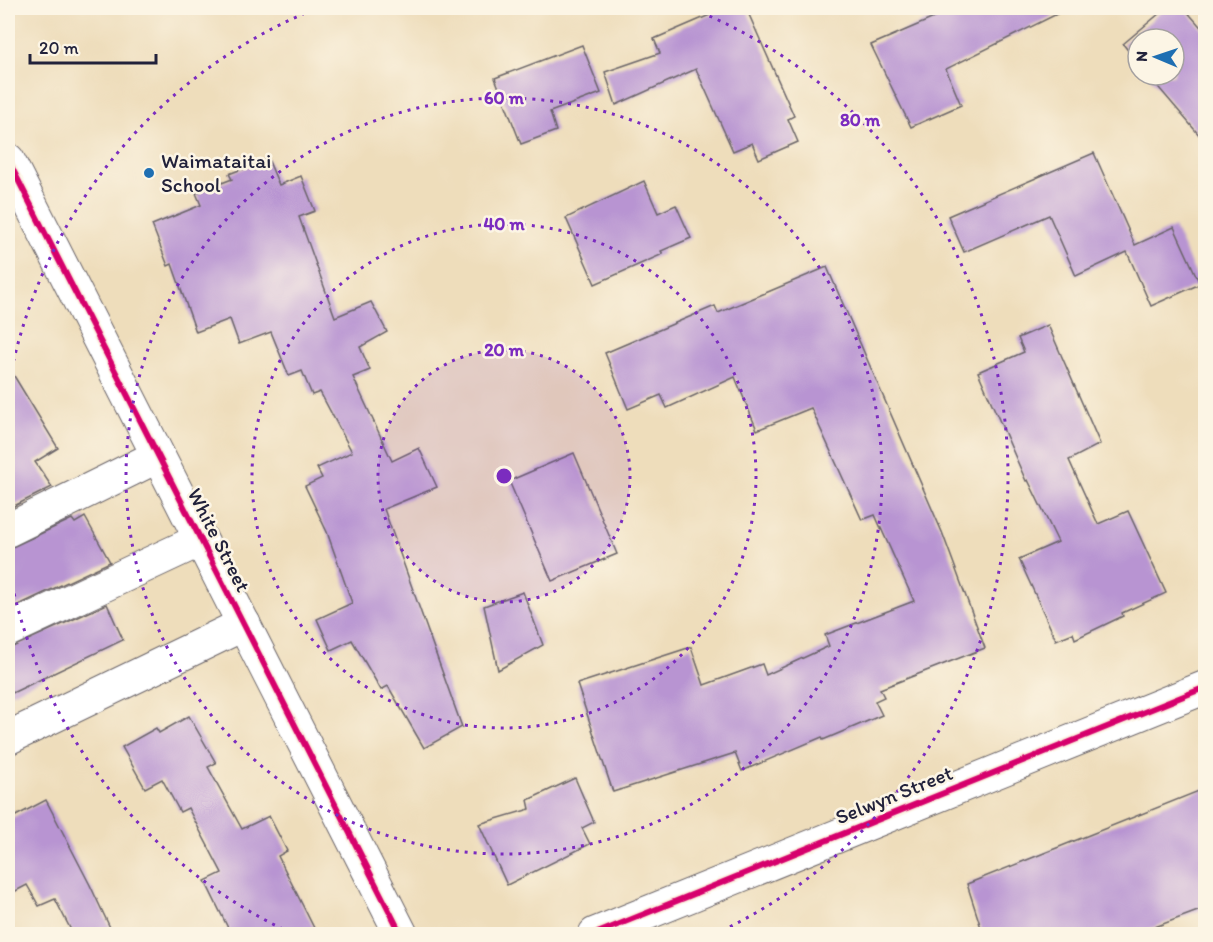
<svg xmlns="http://www.w3.org/2000/svg" width="1213" height="942" font-family="Itim,sans-serif">
  <style>
    .building { fill: #b894d2 }
    .lines { fill: none; stroke-linecap: round; stroke-linejoin: round }
    .minor-casing { stroke: #696368; stroke-width: 35 }
    .minor { stroke: #fff; stroke-width: 33 }
    .cycleway-casing { stroke: #fcf5e5; stroke-width: 10 }
    .cycleway { stroke: #d6006c; stroke-width: 6 }
    .ring { fill: none; stroke: #7b2cbf; stroke-width: 3; stroke-dasharray: 3 6 }
    .poi-dot { fill: #1f6fb2; stroke: #fcf5e5; stroke-width: 2 }
    .labels { text-anchor: middle; stroke-width: 5; stroke-linejoin: round; paint-order: stroke }
    .poi-label { font-size: 21px; fill: #22223b; stroke: #fcf5e5; text-anchor: start }
    .street-label { font-size: 21px; fill: #22223b; stroke: #fcf5e5 }
    .centre { fill: #7b2cbf; stroke: #fcf5e5; stroke-width: 3 }
    .ring-label { font-size: 18px; text-anchor: middle; font-weight: bold; fill: #7b2cbf; stroke: #fcf5e5; stroke-width: 5; stroke-linejoin: round; paint-order: stroke }
  </style>
  <rect width="100%" height="100%" fill="#fcf5e5"/>
  <filter id="ink" filterUnits="userSpaceOnUse"><feTurbulence type="fractalNoise" baseFrequency=".0167" numOctaves="2"/><feDisplacementMap in="SourceGraphic" scale="12" xChannelSelector="R" yChannelSelector="G"/><feConvolveMatrix kernelMatrix="1 2 1 2 8 2 1 2 1" color-interpolation-filters="sRGB"/></filter>
  <filter id="wash" filterUnits="userSpaceOnUse"><feTurbulence type="fractalNoise" baseFrequency=".008" numOctaves="4" result="noise"/><feDisplacementMap in="SourceGraphic" scale="24" xChannelSelector="R" yChannelSelector="G"/><feGaussianBlur stdDeviation="1.35" result="paint"/><feColorMatrix in="noise" values="0 0 0 0 0 0 0 0 0 0 0 0 0 0 0 0 0 1.4 0 .05"/><feComposite in="paint" operator="in"/></filter>
  <g filter="url(#wash)">
    <rect width="100%" height="100%" fill="#edb"/>
    <g id="blocks">
      <g class="building">
        <polygon points="726,8 746,8 794,116 788,119 798,142 759,159 752,143 733,151 696,69 616,105 605,72 660,53 654,39"/>
        <polygon points="957,8 1069,8 946,69 961,105 911,127 871,45"/>
        <polygon points="1166,8 1184,8 1206,33 1206,143 1148,75 1174,75 1174,39 1138,39 1138,63 1123,44"/>
        <polygon points="582,45 601,93 550,112 556,131 521,144 495,78"/>
        <polygon points="1094,153 1135,245 1174,227 1200,284 1151,306 1127,252 1076,276 1049,215 964,252 948,216"/>
        <polygon points="268,159 279,185 301,176 315,211 299,217 335,317 371,302 387,332 360,347 370,370 353,377 392,461 419,448 437,487 384,509 462,727 424,748 388,686 381,690 352,640 331,650 317,619 352,603 327,532 305,486 322,478 317,468 352,452 320,392 312,395 302,371 289,376 271,332 239,344 230,319 196,332 172,264 168,266 152,225 201,205 196,193 232,179 229,174"/>
        <polygon points="644,181 658,213 676,205 691,238 661,251 663,254 595,284 566,218"/>
        <polygon points="827,267 942,532 985,648 880,689 884,697 875,701 882,715 823,740 822,737 742,771 735,753 613,792 577,684 691,647 704,685 762,664 766,675 829,646 825,635 914,601 875,515 862,520 811,408 757,430 735,377 667,408 661,395 628,409 605,353 715,306 718,313"/>
        <polygon points="1048,325 1100,444 1069,460 1098,524 1128,511 1166,593 1122,613 1123,616 1075,639 1073,633 1056,640 1019,559 1058,542 1028,480 1026,481 978,372 1024,352 1018,338"/>
        <polygon points="8,366 58,448 35,462 52,487 8,509"/>
        <polygon points="574,453 617,554 552,581 509,481"/>
        <polygon points="85,517 110,562 8,610 8,549 72,519 75,523"/>
        <polygon points="523,592 543,645 498,670 484,606"/>
        <polygon points="107,604 123,640 8,695 8,649"/>
        <polygon points="189,716 216,763 208,767 242,829 269,816 287,851 278,856 317,934 231,934 205,881 222,873 188,808 180,812 162,779 145,788 122,747 156,728 159,733"/>
        <polygon points="575,778 594,822 582,828 590,844 507,885 479,824 530,809 528,800"/>
        <polygon points="1206,788 1206,908 1136,934 983,934 967,884"/>
        <polygon points="46,800 90,885 113,934 73,934 55,899 39,906 27,885 8,895 8,820"/>
      </g>
    </g>
  </g>
  <g filter="url(#ink)">
    <use href="#blocks" fill-opacity="0" stroke="#696368" stroke-width="1.5"/>
    <g class="lines">
      <g class="minor-casing">
        <g id="minor">
          <polyline points="8,160 401,934"/>
          <polyline points="8,530 158,456"/>
          <polyline points="8,630 200,540"/>
          <polyline points="8,738 244,624"/>
          <polyline points="595,934 1206,687"/>
        </g>
      </g>
      <use href="#minor" class="minor"/>
      <g class="cycleway-casing">
        <g id="cycleway">
          <polyline points="8,160 401,934"/>
          <polyline points="595,934 1206,687"/>
        </g>
      </g>
      <use href="#cycleway" class="cycleway"/>
    </g>
  </g>
  <circle cx="504" cy="476" r="126" fill="#7b2cbf" fill-opacity=".12"/>
  <g class="ring">
    <circle cx="504" cy="476" r="126"/>
    <circle cx="504" cy="476" r="252"/>
    <circle cx="504" cy="476" r="378"/>
    <path d="M291 933A504 504 0 0 1 8 564M8 388A504 504 0 0 1 315 9M693 9A504 504 0 0 1 717 933"/>
  </g>
  <circle class="poi-dot" cx="149" cy="173" r="6"/>
  <g class="labels">
    <g class="poi-label">
      <text x="161" y="168">Waimataitai<tspan x="161" dy="24">School</tspan></text>
    </g>
    <g class="street-label">
      <text transform="translate(219 540) rotate(63)" y="7">White Street</text>
      <text transform="translate(894 795) rotate(-22)" y="7">Selwyn Street</text>
    </g>
  </g>
  <circle cx="504" cy="476" r="9" class="centre"/>
  <g class="ring-label">
    <text x="504" y="104">60 m</text>
    <text x="860" y="126">80 m</text>
    <text x="504" y="230">40 m</text>
    <text x="504" y="356">20 m</text>
  </g>
  <rect width="1213" height="942" fill="none" stroke="#fcf5e5" stroke-width="30"/>
  <g transform="translate(1156 57) rotate(272)"><circle r="28" fill="#fcf5e5" stroke="#a5a1a1" stroke-width="1.5"/>
  <path d="M0-4.5L10 22L0 15L-10 22Z" fill="#1f6fb2"/>
  <text y="-9" font-size="16" font-weight="bold" text-anchor="middle" fill="#22223b">N</text>
  </g>
  <path d="M30 54v9h126v-9" fill="none" stroke="#22223b" stroke-width="3"/>
  <text x="39" y="54" font-size="18" fill="#22223b" stroke="#fcf5e5" stroke-width="4.5" paint-order="stroke">20 m</text>
</svg>
